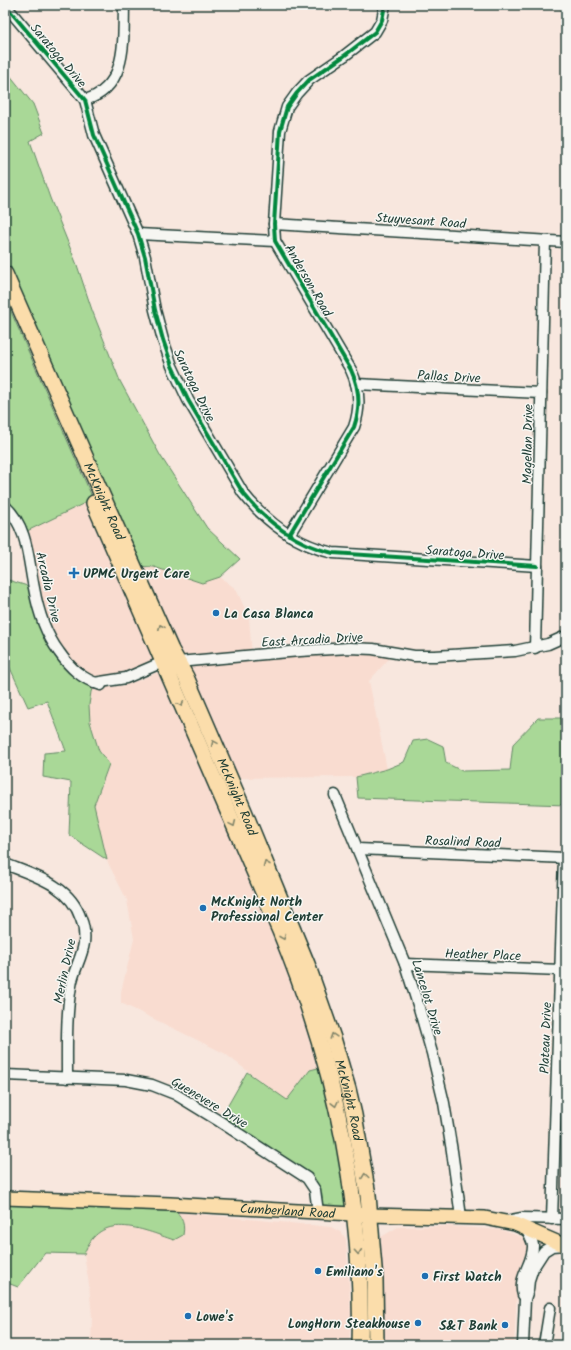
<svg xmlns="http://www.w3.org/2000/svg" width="571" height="1350" font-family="Kalam,sans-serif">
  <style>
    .built { fill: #f9dcd0 }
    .green { fill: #a9d897; stroke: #648a66 }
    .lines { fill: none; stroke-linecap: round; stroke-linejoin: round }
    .minor-casing { stroke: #1f3d34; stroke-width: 13 }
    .major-casing { stroke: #1f3d34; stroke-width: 16 }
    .highway-casing { stroke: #1f3d34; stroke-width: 18 }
    .minor { stroke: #f6f6f2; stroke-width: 10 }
    .major { stroke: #fbddab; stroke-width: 13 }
    .highway { stroke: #fbddab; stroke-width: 15 }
    .cycleway-casing { stroke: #f6f6f2; stroke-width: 6 }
    .cycleway { stroke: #00873e; stroke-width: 4 }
    .oneway { stroke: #82856a }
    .poi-dot { fill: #1f6fb2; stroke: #f6f6f2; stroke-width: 1.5 }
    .labels { text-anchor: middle; stroke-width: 3; stroke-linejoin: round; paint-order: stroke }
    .street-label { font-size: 13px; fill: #1f3d34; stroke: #f6f6f2 }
    .poi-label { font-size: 13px; font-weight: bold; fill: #1f3d34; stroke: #f6f6f2; text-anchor: start }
  </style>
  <rect width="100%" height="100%" fill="#f8e7de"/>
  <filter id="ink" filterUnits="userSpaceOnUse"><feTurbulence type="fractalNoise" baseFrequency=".025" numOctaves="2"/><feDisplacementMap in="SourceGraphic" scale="8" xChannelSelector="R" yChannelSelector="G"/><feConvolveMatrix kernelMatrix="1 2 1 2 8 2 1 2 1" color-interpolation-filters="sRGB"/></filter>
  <g filter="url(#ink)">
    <g class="built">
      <polygon points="93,499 163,662 100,683 106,686 110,687 122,686 140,680 166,669 280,931 326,1066 310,1070 287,1101 224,1053 121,1003 121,992 134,939 127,900 107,861 94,805 109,764 99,751 90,722 89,705 91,692 94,683 50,641 23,533"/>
      <polygon points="134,566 154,567 202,582 220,577 236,589 249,618 252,655 300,651 394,653 369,681 387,769 356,777 230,778"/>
      <polygon points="176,1212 331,1227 342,1233 346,1239 351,1314 349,1345 91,1345 92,1317 89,1284 84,1254 86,1246 93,1236 108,1227 126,1226 146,1230 181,1218"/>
      <polygon points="447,1226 501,1230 528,1239 527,1250 521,1264 517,1291 514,1345 384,1345 384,1326 381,1237 398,1227"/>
    </g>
    <g class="green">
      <polygon points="5,69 33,104 44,133 30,141 50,198 77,265 92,310 120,381 160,455 207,528 240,559 220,577 202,583 154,567 134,566 5,274"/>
      <polygon points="5,298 93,499 23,533 5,506"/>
      <polygon points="5,579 34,588 50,641 94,683 91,692 89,705 90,722 99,751 109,764 94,805 107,860 69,835 71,782 43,777 44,753 66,751 47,701 28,707 5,657"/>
      <polygon points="538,718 566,718 566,805 358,798 356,777 387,769 404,762 413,741 428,739 443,746 446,763 462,771 510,770 513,744"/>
      <polygon points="326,1066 354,1214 318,1212 315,1190 219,1121 247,1072 287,1100 310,1070"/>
      <path d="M 170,1204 C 179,1215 186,1220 183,1235 L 174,1240 C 141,1229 100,1210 84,1254 L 45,1253 L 18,1287 L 5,1282 L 5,1205 Z"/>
    </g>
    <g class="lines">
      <g class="minor-casing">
        <g id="minor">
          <path d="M 5,5 L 85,100 L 94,135 L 138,234 L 145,257 L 155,310 L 163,340 L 172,366 L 188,400 L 243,493 C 266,522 297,545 333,553 L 537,566"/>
          <path d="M 85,100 C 128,87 123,41 124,5"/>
          <polyline points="274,224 566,242"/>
          <polyline points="138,234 275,241"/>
          <polyline points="356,384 541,393"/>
          <path d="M 5,506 C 28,527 28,559 34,588 C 38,611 45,633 59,652 C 70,668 82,679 101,685"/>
          <path d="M 289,535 L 354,427 C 361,407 360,389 351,370 L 275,241 L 274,224 L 280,131 L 287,107 L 297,93 L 309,80 L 344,56 L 375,32 L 382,20 L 385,5"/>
          <polyline points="535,648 545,241"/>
          <polyline points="94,683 126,678 163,662 178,662 300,651 349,648 373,649 414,656 435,656 515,651 548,644 566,636"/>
          <polyline points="335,795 405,964 419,1008 432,1053 444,1103 452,1151 461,1217"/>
          <polyline points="358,849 566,858"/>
          <path d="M 5,864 C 35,876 70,885 81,919 C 84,926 85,934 84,943 C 82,958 73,971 71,986 C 66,1016 67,1047 67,1078"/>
          <polyline points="405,964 561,970"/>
          <polyline points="5,1075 126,1080 152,1085 175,1094 219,1121 307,1178 315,1190 318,1212"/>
          <polyline points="552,1219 564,858"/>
          <polyline points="506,1221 522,1218 566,1219"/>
          <path d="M 523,1295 C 517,1277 534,1263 533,1245 C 532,1239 528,1233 525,1227"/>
          <polyline points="523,1345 525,1299 528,1290 529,1280 533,1268 544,1251 552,1246 564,1245"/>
          <polyline points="544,1345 550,1308"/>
        </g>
      </g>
      <g class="major-casing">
        <g id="major">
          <path id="s1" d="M 5,1198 L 170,1204 L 370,1215 L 485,1218 L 515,1224 L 566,1246"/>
        </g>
      </g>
      <g class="highway-casing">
        <g id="highway">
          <path id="s2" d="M 5,274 L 102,495 L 171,650 L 186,677 L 244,811 L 307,964 L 333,1038 L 348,1089 L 354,1115 L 368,1195 L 375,1280 L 376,1345"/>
          <path d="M 94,503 L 280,931 C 334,1062 364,1202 360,1345"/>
        </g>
      </g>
      <use href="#minor" class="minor"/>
      <use href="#major" class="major"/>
      <use href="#highway" class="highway"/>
      <g class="cycleway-casing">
        <g id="cycleway">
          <path d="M 5,5 L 85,100 L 94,135 L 138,234 L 145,257 L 155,310 L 163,340 L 172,366 L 188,400 L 243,493 C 266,522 297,545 333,553 L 537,566"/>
          <path d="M 289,535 L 354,427 C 361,407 360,389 351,370 L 275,241 L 274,224 L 280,131 L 287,107 L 297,93 L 309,80 L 344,56 L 375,32 L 382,20 L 385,5"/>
        </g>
      </g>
      <use href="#cycleway" class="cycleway"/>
    </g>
    <defs><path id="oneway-chevron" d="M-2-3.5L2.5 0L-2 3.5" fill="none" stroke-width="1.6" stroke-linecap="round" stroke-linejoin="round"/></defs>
    <g class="oneway">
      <use href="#oneway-chevron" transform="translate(161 627) rotate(-114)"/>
      <use href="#oneway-chevron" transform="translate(181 704) rotate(66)"/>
      <use href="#oneway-chevron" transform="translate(214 743) rotate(-114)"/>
      <use href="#oneway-chevron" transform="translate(233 824) rotate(66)"/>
      <use href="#oneway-chevron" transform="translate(266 864) rotate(-112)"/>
      <use href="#oneway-chevron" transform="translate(283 937) rotate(68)"/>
      <use href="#oneway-chevron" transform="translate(333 1036) rotate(-108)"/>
      <use href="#oneway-chevron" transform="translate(335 1104) rotate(77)"/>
      <use href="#oneway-chevron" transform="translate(365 1176) rotate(-98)"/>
      <use href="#oneway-chevron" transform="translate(358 1252) rotate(86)"/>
    </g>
  </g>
  <g class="poi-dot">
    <path d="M72 567h4v4h4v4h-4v4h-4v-4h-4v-4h4z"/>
    <circle cx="216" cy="613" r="4"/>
    <circle cx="203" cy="908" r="4"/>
    <circle cx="318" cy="1271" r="4"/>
    <circle cx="425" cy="1276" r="4"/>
    <circle cx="188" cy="1316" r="4"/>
    <circle cx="418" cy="1323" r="4"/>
    <circle cx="505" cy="1325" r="4"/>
  </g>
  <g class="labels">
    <g class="street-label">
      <text transform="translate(59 55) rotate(50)" y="5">Saratoga Drive</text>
      <text transform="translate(421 220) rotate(4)" y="5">Stuyvesant Road</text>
      <text transform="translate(309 280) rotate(60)" y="5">Anderson Road</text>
      <text transform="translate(449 376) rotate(3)" y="5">Pallas Drive</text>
      <text transform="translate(195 385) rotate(64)" y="5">Saratoga Drive</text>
      <text transform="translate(527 444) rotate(-89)" y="5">Magellan Drive</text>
      <text dy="5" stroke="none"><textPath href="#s2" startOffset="248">McKnight Road</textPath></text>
      <text transform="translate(465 552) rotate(4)" y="5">Saratoga Drive</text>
      <text transform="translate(49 587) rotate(77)" y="5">Arcadia Drive</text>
      <text transform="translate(312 639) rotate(-3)" y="5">East Arcadia Drive</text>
      <text dy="5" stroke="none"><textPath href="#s2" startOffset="572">McKnight Road</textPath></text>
      <text transform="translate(463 841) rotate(2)" y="5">Rosalind Road</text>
      <text transform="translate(483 954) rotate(2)" y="5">Heather Place</text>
      <text transform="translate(64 971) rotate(-78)" y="5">Merlin Drive</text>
      <text transform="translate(428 997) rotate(73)" y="5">Lancelot Drive</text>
      <text transform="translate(545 1038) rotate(-88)" y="5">Plateau Drive</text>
      <text dy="5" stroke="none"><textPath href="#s2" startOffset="896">McKnight Road</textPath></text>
      <text transform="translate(210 1102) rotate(31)" y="5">Guenevere Drive</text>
      <text dy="5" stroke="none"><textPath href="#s1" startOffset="283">Cumberland Road</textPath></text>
    </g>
    <g class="poi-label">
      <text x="83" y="578">UPMC Urgent Care</text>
      <text x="224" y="618">La Casa Blanca</text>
      <text x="211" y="906">McKnight North<tspan x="211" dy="15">Professional Center</tspan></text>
      <text x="326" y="1276">Emiliano's</text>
      <text x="433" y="1281">First Watch</text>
      <text x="196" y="1321">Lowe's</text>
      <text x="410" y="1328" text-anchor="end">LongHorn Steakhouse</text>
      <text x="497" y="1330" text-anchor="end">S&amp;T Bank</text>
    </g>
  </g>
  <rect width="571" height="1350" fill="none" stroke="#f6f6f2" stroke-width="20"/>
  <rect x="10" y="10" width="551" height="1330" fill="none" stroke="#1f3d34" stroke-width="1.5" filter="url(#ink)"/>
</svg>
